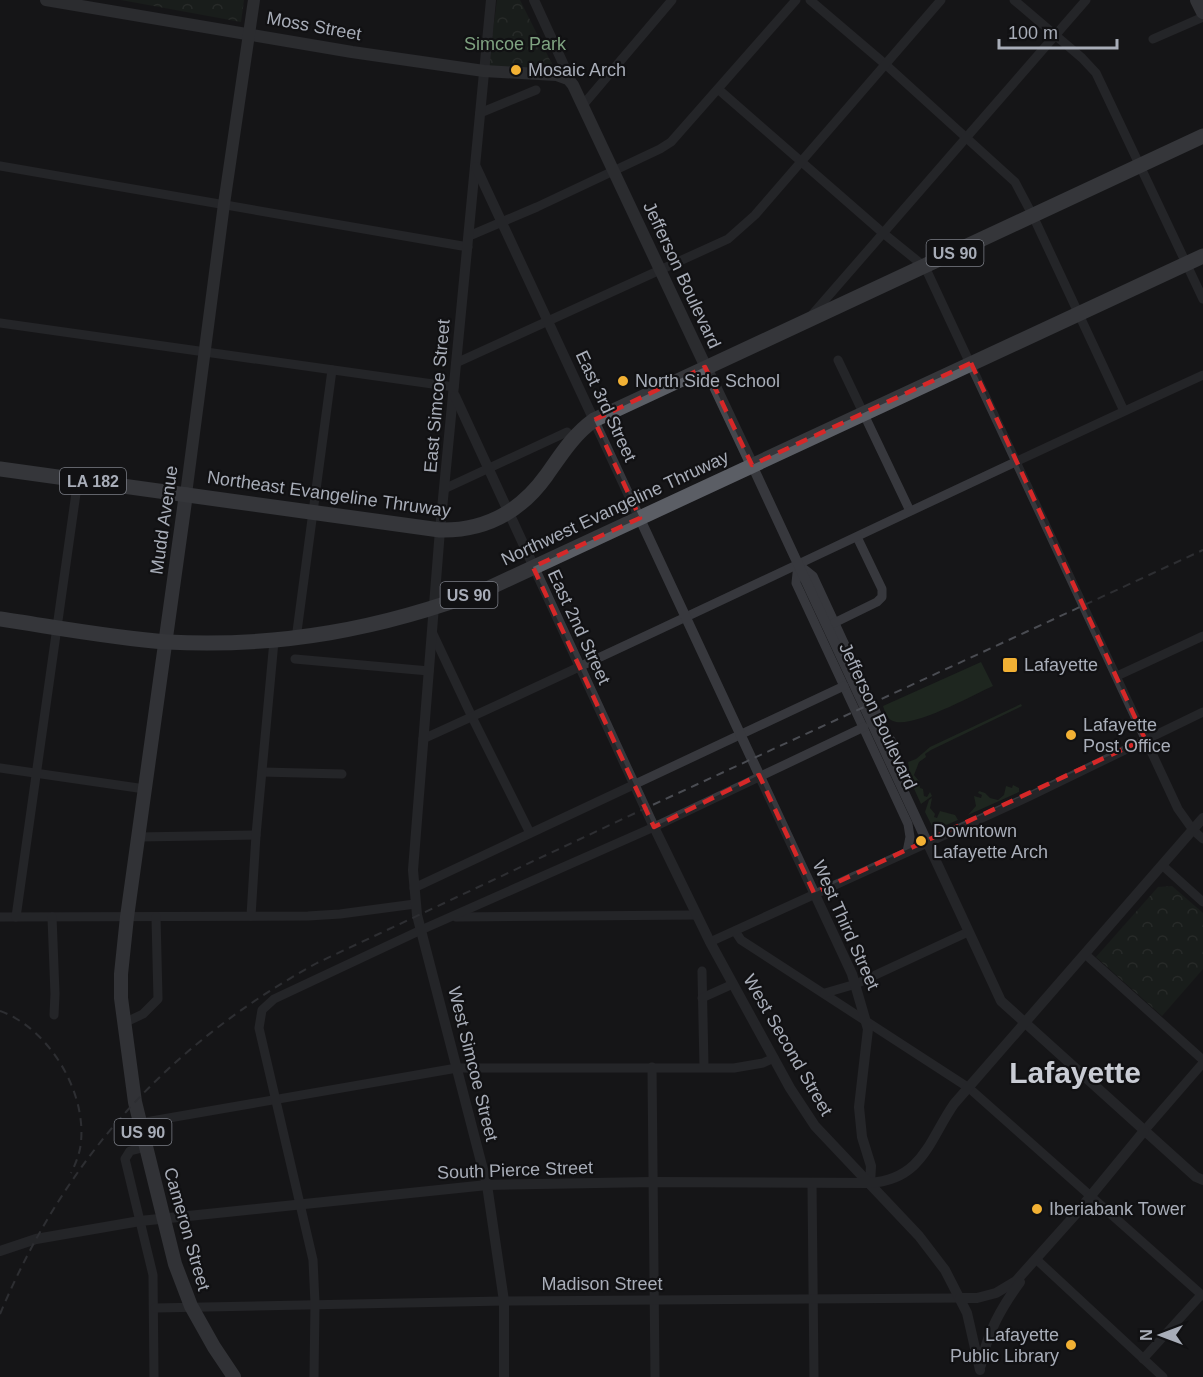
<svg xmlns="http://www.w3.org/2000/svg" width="1203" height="1377" font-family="Arial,sans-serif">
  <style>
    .grass { fill: #1e261f }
    .forest { fill: url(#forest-crowns) }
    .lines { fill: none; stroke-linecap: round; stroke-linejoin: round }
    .minor { stroke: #37383d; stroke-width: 9 }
    .tertiary { stroke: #37383d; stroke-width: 10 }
    .secondary { stroke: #45474d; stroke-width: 12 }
    .primary { stroke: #53555c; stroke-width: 14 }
    .trunk { stroke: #5b5e65; stroke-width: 15 }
    .rail { stroke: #4a4c52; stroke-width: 2; stroke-dasharray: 8 6; stroke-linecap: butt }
    .marked { fill: none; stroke: #d62828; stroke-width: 4.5; stroke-dasharray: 12 8; stroke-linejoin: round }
    .poi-dot { fill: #f2b134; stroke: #111113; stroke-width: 2 }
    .labels { text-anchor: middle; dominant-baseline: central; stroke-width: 4.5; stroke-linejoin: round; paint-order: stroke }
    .shield { fill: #111113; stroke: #7b7e86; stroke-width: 1.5 }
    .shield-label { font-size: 16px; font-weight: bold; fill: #a8adb8 }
    .street-label { font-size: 18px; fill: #a8adb8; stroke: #111113 }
    .park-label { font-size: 18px; fill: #7fa381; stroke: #111113 }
    .poi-label { font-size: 18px; fill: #a8adb8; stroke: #111113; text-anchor: start }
    .town-label { font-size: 30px; font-weight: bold; fill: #c9ccd4; stroke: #111113 }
  </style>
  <defs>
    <pattern id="forest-crowns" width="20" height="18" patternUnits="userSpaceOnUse" patternTransform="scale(1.5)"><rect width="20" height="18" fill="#1e261f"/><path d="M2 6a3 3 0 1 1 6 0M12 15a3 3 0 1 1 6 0" fill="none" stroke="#3c433d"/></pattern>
  </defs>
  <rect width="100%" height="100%" fill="#161618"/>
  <g class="grass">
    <path d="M981,662L993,686C973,695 912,729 893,721C887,719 885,712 883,706Z"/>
    <polygon points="1021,704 1022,706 931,750 925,754 926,757 919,762 914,775 919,781 920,788 923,789 924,796 927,797 930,792 932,796 921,804 911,782 908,762 916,759 930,747"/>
    <polygon points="1013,785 1019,788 1019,792 968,815 976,806 974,796 981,798 982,795 978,793 979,791 985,793 990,798 998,800 1004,795 1006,786 1012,788"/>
    <polygon points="932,798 930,808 935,814 934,817 937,818 940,811 955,815 958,820 934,830 925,812 929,800"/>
  </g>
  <g class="forest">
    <polygon points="121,0 244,0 241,22"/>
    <polygon points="497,0 520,0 554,68 488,68"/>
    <polygon points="1172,886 1203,913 1203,969 1162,1016 1096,957 1158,887"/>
  </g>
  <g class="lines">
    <g class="minor">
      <polyline points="810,0 885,64 1015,182 1033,216 1124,411"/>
      <polyline points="1014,0 1082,58 1096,73 1203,299"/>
      <polyline points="1153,39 1203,17"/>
      <polyline points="718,89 883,233 925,267 1178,809 1193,830 1203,839"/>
      <polyline points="583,105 672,0"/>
      <polyline points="480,113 536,90"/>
      <polyline points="0,166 468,247"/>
      <polyline points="469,236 537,207 660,149 671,142 796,0"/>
      <polyline points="811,316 1086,0"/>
      <polyline points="0,323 454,387"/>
      <polyline points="838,360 910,511"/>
      <polyline points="456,363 728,239 755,215 941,0"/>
      <polyline points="444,489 567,432"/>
      <polyline points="798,564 796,583 908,824 910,837 907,852"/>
      <polyline points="798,564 813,576 888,738 891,740"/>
      <polyline points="834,623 877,602 882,597 882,589 857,537"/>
      <polyline points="432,632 472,717 530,833"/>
      <polyline points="296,639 332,370"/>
      <polyline points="295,659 429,671"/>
      <polyline points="1117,676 1203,636"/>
      <path d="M423,739C685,620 942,494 1203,375"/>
      <polyline points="0,768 145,789"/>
      <polyline points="262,772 342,774"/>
      <polyline points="138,837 256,835"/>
      <polyline points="1162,865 1203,902"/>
      <polyline points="414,888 844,686"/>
      <polyline points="251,916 256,835 274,641"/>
      <polyline points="0,917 308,916 340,914 415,904"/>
      <polyline points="16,917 78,479"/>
      <polyline points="52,917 55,994 54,1015"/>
      <polyline points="456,917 695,915"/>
      <polyline points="735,931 741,940 969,1088 1203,1296"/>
      <polyline points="710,942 1028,797 1203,712"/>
      <polyline points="1085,954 1203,1060"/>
      <polyline points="702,971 704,1067"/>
      <polyline points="825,993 856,984 968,932"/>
      <polyline points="702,998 733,984"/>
      <polyline points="124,1023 143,1014 158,999 156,917"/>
      <polyline points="652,1067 655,1377"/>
      <polyline points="140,1123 457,1068 734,1068 763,1063 774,1058"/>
      <polyline points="1144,1131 1203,1063"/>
      <polyline points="146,1147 130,1151 125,1159 153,1275 154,1377"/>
      <polyline points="812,1183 814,1377"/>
      <polyline points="1037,1260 1163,1377"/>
      <polyline points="155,1308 504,1301 960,1298"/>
      <polyline points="1143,1359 1201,1295"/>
      <polyline points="314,1377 315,1303 313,1260 259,1028 262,1010 274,999 421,930 654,827 864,727"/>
    </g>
    <g class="tertiary">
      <polyline points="491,0 440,530 413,870 417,915 487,1185 504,1301 504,1377"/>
      <polyline points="534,0 573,85"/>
      <polyline points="476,167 852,974 868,1029 859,1107 862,1137 871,1166 870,1183"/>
      <polyline points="455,396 654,827 710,942 790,1088 815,1126 919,1236 945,1270 967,1313 980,1370"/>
      <polyline points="752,465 1001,1001 1196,1177 1203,1180"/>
      <path d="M0,1251L36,1239L140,1221L487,1185L653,1182L870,1183C923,1179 929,1140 954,1104L1203,818"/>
      <polyline points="960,1298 977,1298 996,1293 1016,1281 1075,1215 1144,1131"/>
      <path d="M981,1365C987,1333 1001,1308 1020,1282"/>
    </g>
    <g class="secondary">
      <polyline points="46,0 352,52 484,71 557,75 568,79 573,85 752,465"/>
      <polyline points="186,494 224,204 254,0"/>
    </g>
    <g class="primary">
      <polyline points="1197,0 1203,12"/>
      <polyline points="186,494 127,917 121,974 121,998 135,1102 175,1264 191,1306 214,1347 234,1377"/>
    </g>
    <g class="trunk">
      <path d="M0,469L440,530C485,531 520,512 546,476C561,455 573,435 594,420L1203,136"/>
      <path d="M0,619C54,627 113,638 167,642C279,648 382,629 487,589L1203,256"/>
    </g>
    <g class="rail">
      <path d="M0,1011C48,1028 86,1090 81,1142C80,1153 76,1163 71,1173"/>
      <path d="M0,1314C66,1157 168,1045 317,963L646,808L1203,550"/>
    </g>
  </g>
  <path d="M0 0H1203V1377H0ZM971,363L1145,739L814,893L759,775L654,827L533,567L640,518L594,420L705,367L752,465Z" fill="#161618" fill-opacity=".55" fill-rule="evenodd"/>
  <path class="marked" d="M971,363L1145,739L814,893L759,775L654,827L533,567L640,518L594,420L705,367L752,465Z"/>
  <g class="poi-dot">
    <circle cx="516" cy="70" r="6"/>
    <circle cx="623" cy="381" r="6"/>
    <rect x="1002" y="657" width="16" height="16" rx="3"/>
    <circle cx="1071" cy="735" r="6"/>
    <circle cx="921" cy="841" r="6"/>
    <circle cx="1037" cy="1209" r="6"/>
    <circle cx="1071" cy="1345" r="6"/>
  </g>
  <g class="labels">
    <g class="shield">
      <rect x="926.5" y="240" width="57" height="26" rx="4.5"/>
      <rect x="60" y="468" width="66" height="26" rx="4.5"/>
      <rect x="440.5" y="582" width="57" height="26" rx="4.5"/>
      <rect x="114.5" y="1119" width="57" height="26" rx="4.5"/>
    </g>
    <g class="shield-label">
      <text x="955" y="253">US 90</text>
      <text x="93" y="481">LA 182</text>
      <text x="469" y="595">US 90</text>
      <text x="143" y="1132">US 90</text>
    </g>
    <g class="street-label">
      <text transform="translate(314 26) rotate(10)">Moss Street</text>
      <text transform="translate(682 275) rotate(65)">Jefferson Boulevard</text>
      <text transform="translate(437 396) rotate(-85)">East Simcoe Street</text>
      <text transform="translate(606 406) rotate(65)">East 3rd Street</text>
      <text transform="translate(329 494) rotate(8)">Northeast Evangeline Thruway</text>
      <text transform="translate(615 508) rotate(-25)">Northwest Evangeline Thruway</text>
      <text transform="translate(164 520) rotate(-82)">Mudd Avenue</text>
      <text transform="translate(579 627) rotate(65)">East 2nd Street</text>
      <text transform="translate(878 716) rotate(65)">Jefferson Boulevard</text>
      <text transform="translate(846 925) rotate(66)">West Third Street</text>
      <text transform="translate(788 1045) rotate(60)">West Second Street</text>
      <text transform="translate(473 1064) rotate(76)">West Simcoe Street</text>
      <text transform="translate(515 1170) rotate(-2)">South Pierce Street</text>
      <text transform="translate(187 1229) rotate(74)">Cameron Street</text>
      <text x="602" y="1284">Madison Street</text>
    </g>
    <g class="park-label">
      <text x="515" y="44">Simcoe Park</text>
    </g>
    <g class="poi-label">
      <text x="528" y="70">Mosaic Arch</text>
      <text x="635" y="381">North Side School</text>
      <text x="1024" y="665">Lafayette</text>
      <text x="1083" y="725">Lafayette<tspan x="1083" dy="21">Post Office</tspan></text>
      <text x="933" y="831">Downtown<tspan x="933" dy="21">Lafayette Arch</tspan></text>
      <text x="1049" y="1209">Iberiabank Tower</text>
      <text x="1059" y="1335" text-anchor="end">Lafayette<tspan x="1059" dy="21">Public Library</tspan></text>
    </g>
    <g class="town-label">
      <text x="1075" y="1072">Lafayette</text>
    </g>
  </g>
  <g transform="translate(1161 1335) rotate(270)" stroke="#111113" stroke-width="4.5" paint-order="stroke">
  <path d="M0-4.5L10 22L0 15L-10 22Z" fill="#a8adb8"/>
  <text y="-9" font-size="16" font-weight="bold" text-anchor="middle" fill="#a8adb8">N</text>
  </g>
  <path d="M999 39v9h118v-9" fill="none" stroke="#a8adb8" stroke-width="3"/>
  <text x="1008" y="39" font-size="18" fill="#a8adb8" stroke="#111113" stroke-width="4.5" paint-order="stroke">100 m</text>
</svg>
